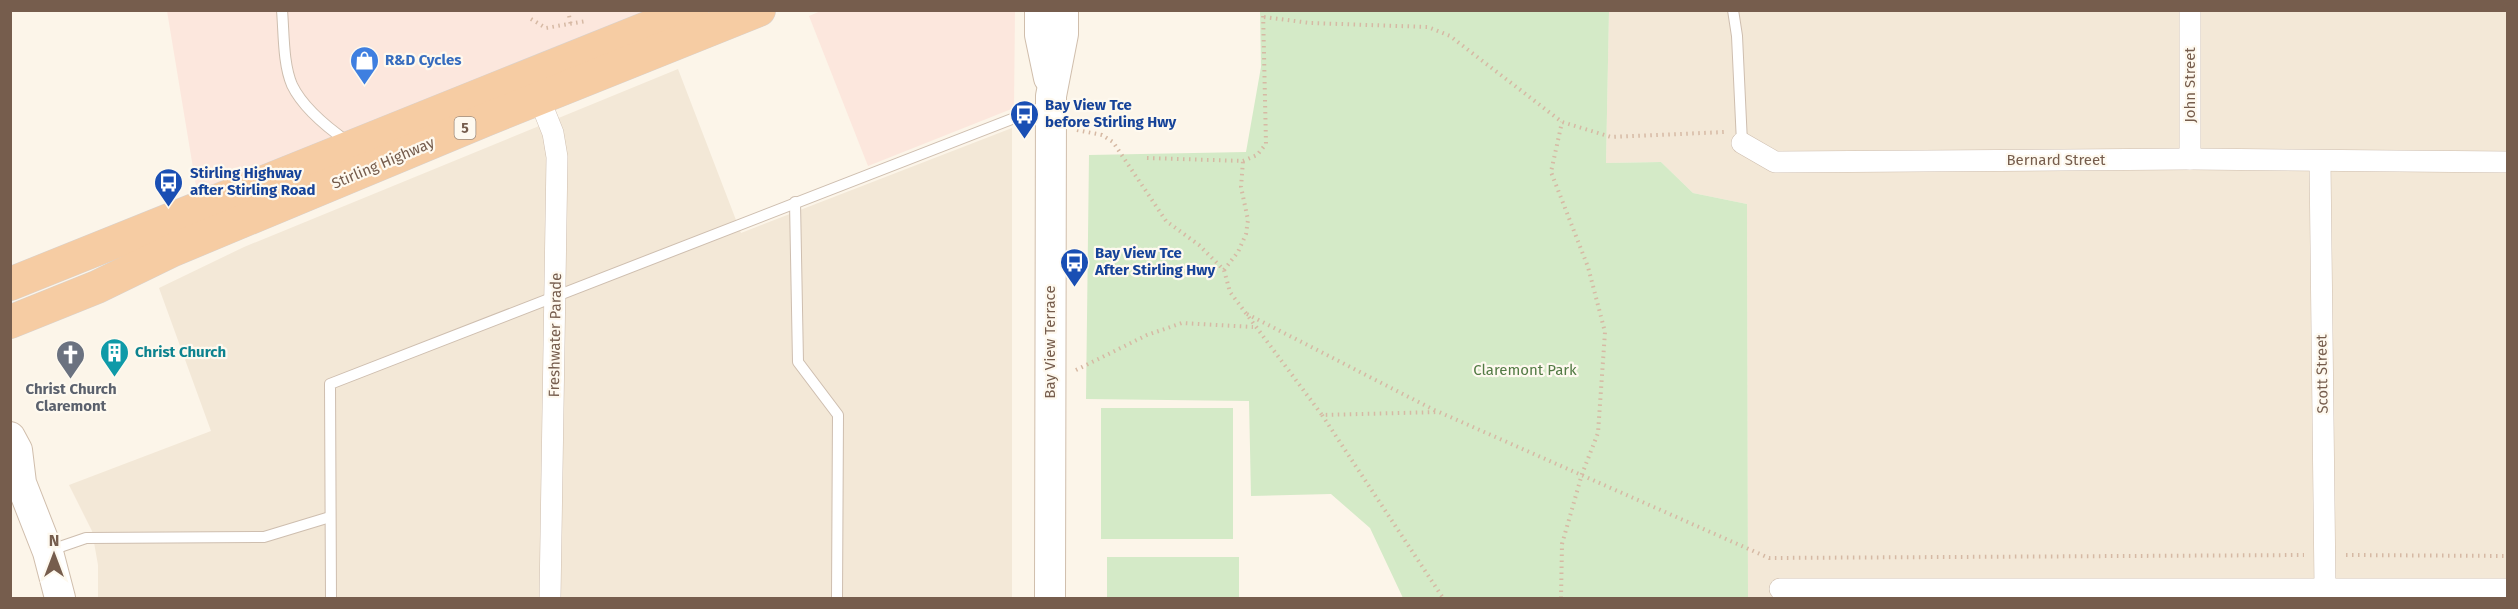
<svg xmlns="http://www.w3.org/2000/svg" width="2518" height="609" font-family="'Fira Sans',sans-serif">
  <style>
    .residential { fill: #f3e8d7 }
    .commercial { fill: #fce7dd }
    .green { fill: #d4eac7 }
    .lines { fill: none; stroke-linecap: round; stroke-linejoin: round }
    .service-casing { stroke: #cebeaf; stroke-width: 12 }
    .minor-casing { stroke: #cebeaf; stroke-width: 22 }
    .secondary-casing { stroke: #d0beac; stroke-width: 32 }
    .trunk-casing { stroke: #d9d2cd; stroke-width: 34 }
    .path { stroke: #d6b9a4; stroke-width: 4; stroke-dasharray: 1.5 4.5; stroke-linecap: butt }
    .service { stroke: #fff; stroke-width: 10 }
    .minor { stroke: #fff; stroke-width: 21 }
    .secondary { stroke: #fff; stroke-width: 30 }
    .trunk { stroke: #f6cca3; stroke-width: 33 }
    .labels { text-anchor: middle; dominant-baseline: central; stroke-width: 4.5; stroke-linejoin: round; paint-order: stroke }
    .shield { fill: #fef9ef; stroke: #9f8c7e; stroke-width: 1.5 }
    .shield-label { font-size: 14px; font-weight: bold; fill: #765d4d }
    .shop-label { font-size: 15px; font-weight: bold; fill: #366cbe; stroke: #fef9ef; text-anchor: start }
    .street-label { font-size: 15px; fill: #765d4d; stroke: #fef9ef }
    .transit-label { font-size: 15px; font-weight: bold; fill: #164399; stroke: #fef9ef; text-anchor: start }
    .culture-label { font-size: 15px; font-weight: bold; fill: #0d838f; stroke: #fef9ef; text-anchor: start }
    .park-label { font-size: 15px; fill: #537b45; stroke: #fef9ef }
    .worship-label { font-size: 15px; font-weight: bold; fill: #5b616d; stroke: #fef9ef }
  </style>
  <rect width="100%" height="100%" fill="#fcf5e9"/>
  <g class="residential">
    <polygon points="1609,11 2507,11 2507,598 1748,598 1747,204 1693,193 1661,162 1606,163"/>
    <polygon points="678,69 741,233 1012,128 1012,598 98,598 98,565 92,531 69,485 211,431 159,288 244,247"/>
  </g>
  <g class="commercial">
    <polygon points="823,10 1015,11 1014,108 868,166 809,16"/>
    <polygon points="167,11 663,11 198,198"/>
  </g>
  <g class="green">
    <polygon points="1260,11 1609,11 1606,163 1661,162 1693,193 1747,204 1748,598 1403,598 1370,528 1331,494 1251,496 1249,401 1086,399 1089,155 1246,152 1261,67"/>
    <rect x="1101" y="408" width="132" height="131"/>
    <rect x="1107" y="557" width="132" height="41"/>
  </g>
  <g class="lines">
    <defs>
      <g id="service">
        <path d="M282,10C284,34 283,64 292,85C303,108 328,128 348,142"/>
        <polyline points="1733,10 1737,36 1742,143"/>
        <polyline points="795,202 798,362 838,415 837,598"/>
        <polyline points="51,550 86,538 264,537 330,517"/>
        <polyline points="331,598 330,384 1048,105"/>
      </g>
      <g id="minor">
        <polyline points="535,88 553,133 557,157 550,598"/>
        <polyline points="1742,143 1775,162 2190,159 2508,162"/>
        <polyline points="2190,159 2190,10"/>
        <polyline points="2320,161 2325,587"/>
        <polyline points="1780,589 2508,589"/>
      </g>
      <g id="secondary">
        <polyline points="1040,10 1040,35 1049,78"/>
        <polyline points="10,437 17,450 21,483 48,552 60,598"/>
        <polyline points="1050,598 1051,96 1063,34 1063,10"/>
      </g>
      <g id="trunk">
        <polyline points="10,284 692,10"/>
        <polyline points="10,322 97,287 173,250 485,120 759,10"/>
      </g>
    </defs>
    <use href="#service" class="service-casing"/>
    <use href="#minor" class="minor-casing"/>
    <use href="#secondary" class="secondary-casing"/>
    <use href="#trunk" class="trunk-casing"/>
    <g class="path">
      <polyline points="568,10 571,26"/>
      <polyline points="1264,17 1310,23 1428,27 1450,36 1562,122 1611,137 1725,132"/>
      <polyline points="531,19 546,28 586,21"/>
      <polyline points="1077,130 1102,135 1113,142 1166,221 1199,245 1224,270 1230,292 1322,415 1439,412 1769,558 2304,555"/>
      <polyline points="1147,158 1243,161 1257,155 1266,144 1263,10"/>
      <polyline points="1224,270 1238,252 1246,234 1248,220 1241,187 1243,161"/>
      <polyline points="1247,314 1438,412"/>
      <polyline points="1076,370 1147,335 1182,323 1253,327"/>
      <polyline points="1322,415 1443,598"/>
      <polyline points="2346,555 2508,556"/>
      <polyline points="1561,598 1562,544 1582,474 1598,433 1605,332 1588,267 1551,172 1562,122"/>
    </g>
    <use href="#service" class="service"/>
    <use href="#minor" class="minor"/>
    <use href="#secondary" class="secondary"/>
    <use href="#trunk" class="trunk"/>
  </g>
  <defs>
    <symbol id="shop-pin" viewBox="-11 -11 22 30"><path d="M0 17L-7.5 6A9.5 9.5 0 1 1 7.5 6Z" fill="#3f7fe0" stroke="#fef9ef"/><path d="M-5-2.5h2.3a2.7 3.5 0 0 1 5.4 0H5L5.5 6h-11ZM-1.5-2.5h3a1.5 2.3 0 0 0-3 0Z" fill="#fff"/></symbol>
    <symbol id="bus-pin" viewBox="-11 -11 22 30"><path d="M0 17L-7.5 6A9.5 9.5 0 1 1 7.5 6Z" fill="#1a4fb4" stroke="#fef9ef"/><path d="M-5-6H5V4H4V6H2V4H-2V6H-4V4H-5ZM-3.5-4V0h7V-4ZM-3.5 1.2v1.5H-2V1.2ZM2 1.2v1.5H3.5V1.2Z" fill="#fff"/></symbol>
    <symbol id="building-pin" viewBox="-11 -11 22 30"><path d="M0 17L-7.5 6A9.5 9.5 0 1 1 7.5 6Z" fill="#0f9aa8" stroke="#fef9ef"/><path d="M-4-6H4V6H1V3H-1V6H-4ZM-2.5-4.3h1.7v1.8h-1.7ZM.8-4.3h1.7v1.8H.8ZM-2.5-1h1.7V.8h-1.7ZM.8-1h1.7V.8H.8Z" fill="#fff"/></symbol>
    <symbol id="church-pin" viewBox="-11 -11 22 30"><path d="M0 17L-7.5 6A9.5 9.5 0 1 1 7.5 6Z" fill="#6b7280" stroke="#fef9ef"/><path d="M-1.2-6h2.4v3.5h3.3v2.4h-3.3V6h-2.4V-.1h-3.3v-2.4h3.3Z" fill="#fff"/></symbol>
  </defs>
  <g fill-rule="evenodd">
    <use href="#shop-pin" x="348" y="44" width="33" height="45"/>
    <use href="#bus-pin" x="1008" y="98" width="33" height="45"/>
    <use href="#bus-pin" x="152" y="166" width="33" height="45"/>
    <use href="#bus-pin" x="1058" y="246" width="33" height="45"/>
    <use href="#building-pin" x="98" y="336" width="33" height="45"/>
    <use href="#church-pin" x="54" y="338" width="33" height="45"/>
  </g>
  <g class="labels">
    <rect class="shield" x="454.5" y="117" width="21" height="22" rx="4.5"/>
    <g class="shield-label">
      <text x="465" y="128">5</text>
    </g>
    <g class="shop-label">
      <text x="385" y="60">R&amp;D Cycles</text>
    </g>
    <g class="street-label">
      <text transform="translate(2190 85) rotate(-90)">John Street</text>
      <text x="2056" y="160">Bernard Street</text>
      <text transform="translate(383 163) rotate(-23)">Stirling Highway</text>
      <text transform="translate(555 335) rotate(-89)">Freshwater Parade</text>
      <text transform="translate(1050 342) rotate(-90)">Bay View Terrace</text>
      <text transform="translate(2322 374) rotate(-91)">Scott Street</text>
    </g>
    <g class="transit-label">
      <text x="1045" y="105">Bay View Tce<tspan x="1045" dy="17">before Stirling Hwy</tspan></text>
      <text x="190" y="173">Stirling Highway<tspan x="190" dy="17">after Stirling Road</tspan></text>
      <text x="1095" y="253">Bay View Tce<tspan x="1095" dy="17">After Stirling Hwy</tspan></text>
    </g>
    <g class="culture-label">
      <text x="135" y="352">Christ Church</text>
    </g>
    <g class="park-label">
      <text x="1525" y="370">Claremont Park</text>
    </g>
    <g class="worship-label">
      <text x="71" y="389">Christ Church<tspan x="71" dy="17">Claremont</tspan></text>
    </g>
  </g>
  <rect width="2518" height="609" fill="none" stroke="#765d4d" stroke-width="24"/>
  <g transform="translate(54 555)" stroke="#fef9ef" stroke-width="4.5" paint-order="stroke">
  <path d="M0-4.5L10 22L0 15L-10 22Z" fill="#765d4d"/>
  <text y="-9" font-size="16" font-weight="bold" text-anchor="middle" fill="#765d4d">N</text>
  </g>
</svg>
